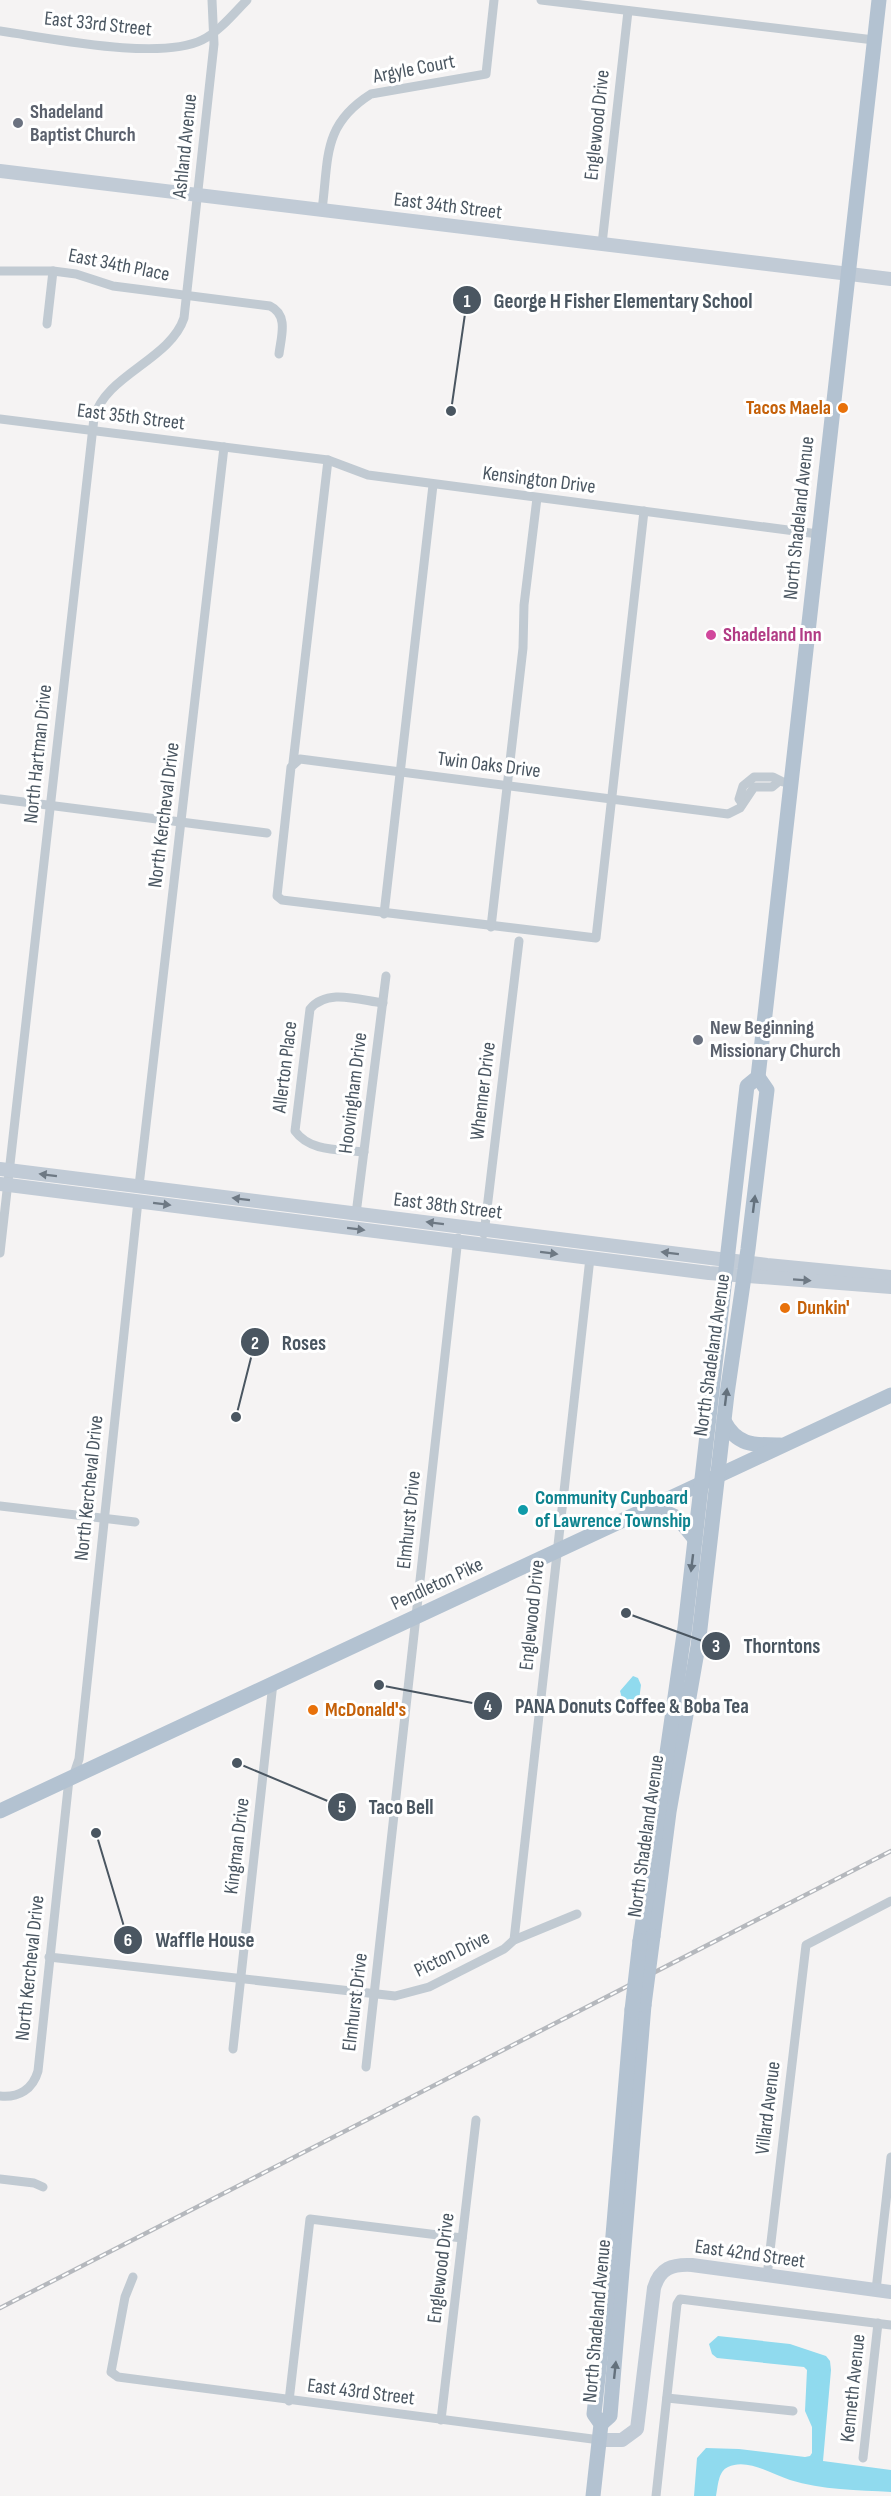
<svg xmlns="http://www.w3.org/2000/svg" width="891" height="2496" font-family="'Sofia Sans Condensed',sans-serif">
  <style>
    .water { fill: #90daee }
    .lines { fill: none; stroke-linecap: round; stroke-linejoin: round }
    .street { stroke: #c1cad2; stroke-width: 9 }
    .secondary { stroke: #c1cbd6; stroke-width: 14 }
    .primary { stroke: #b3c2d1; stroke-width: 15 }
    .rail-casing { stroke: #b5b8bd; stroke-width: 4.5 }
    .rail { stroke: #fff; stroke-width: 2; stroke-dasharray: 7; stroke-linecap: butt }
    .primary-bridge { stroke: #b3c2d1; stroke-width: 15 }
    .oneway { fill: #6e7984 }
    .oneway2 { fill: #64717d }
    .worship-dot { fill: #6b7280; stroke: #fff; stroke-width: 2 }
    .food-dot { fill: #e8710a; stroke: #fff; stroke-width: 2 }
    .hotel-dot { fill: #d1479c; stroke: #fff; stroke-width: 2 }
    .culture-dot { fill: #0f9aa8; stroke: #fff; stroke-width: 2 }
    .labels { text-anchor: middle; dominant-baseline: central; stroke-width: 6; stroke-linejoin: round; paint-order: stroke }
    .street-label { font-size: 20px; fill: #4a5661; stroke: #fff }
    .worship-label { font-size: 20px; font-weight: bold; fill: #5b616d; stroke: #fff; text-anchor: start }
    .food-label { font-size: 20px; font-weight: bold; fill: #c56008; stroke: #fff; text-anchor: start }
    .hotel-label { font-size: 20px; font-weight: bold; fill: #b23c85; stroke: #fff; text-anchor: start }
    .culture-label { font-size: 20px; font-weight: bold; fill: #0d838f; stroke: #fff; text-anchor: start }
    .leader { fill: none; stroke: #4a5661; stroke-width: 2 }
    .callout-dot { fill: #4a5661; stroke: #fff; stroke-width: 2 }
    .mark-label { font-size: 18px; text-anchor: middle; font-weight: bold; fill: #fff }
    .callout-label { font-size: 21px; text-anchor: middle; font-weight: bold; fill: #4a5661; stroke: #fff; stroke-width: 6; stroke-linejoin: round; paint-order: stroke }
  </style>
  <rect width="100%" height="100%" fill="#f5f3f3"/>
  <g class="water">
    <path d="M633,1676L638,1678L641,1685L638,1708C632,1713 622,1711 616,1707L622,1698L620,1691Z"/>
    <path d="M718,2336L790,2344L826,2356L830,2361L831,2370L823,2461L891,2470V2492C859,2490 821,2490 790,2480C772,2474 747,2458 728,2467C718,2471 718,2487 716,2496H694L697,2458L706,2448L739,2449L805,2457L810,2456L812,2453V2427L805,2411L807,2370L804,2367L717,2358L712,2354L709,2344Z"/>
  </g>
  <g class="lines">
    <g class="street">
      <polyline points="541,0 874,40"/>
      <path d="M0,31C50,38 159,61 202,40C219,32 234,13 247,0"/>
      <path d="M322,210C329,157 322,125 371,94L486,74L494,0"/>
      <polyline points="602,244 628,11"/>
      <path d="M0,271H53L76,274L113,286L270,306C289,315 281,337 279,354"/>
      <polyline points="47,324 53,271"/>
      <polyline points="0,419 328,460 368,475 818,534"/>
      <path d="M644,511C628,654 611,796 596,938L282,900L277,896L291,767L300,759L728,814L740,808L754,787H772L778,782"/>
      <polyline points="293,763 328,460"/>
      <polyline points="0,799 267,833"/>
      <polyline points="742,803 739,799 743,786 754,777 773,777 783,782"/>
      <polyline points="384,914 433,485"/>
      <polyline points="491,927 523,648 524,605 537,498"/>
      <path d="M364,1152C339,1149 310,1152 295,1131L310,1009C327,988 359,1000 383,1003"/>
      <polyline points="139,1186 224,447"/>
      <polyline points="356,1214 386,976"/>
      <polyline points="484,1234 519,941"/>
      <path d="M0,1253L94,418C105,375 170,360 184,318L214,44L212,0"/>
      <polyline points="0,1506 135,1522"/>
      <polyline points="73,1777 79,1759 138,1201"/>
      <polyline points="514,1940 590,1258"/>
      <polyline points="49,1957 395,1996 429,1987 504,1949 514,1940 577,1914"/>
      <polyline points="233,2049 273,1683"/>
      <polyline points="366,2067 458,1238"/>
      <path d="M0,2096C19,2098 33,2089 38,2071L69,1779"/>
      <polyline points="0,2179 34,2183 43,2187"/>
      <polyline points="767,2276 806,1945 891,1901"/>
      <polyline points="133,2277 125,2297 111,2372 118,2377 600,2440"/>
      <polyline points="876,2290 891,2157"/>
      <polyline points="667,2398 793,2411"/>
      <polyline points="289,2401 310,2219 462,2238"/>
      <polyline points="441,2420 476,2120"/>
      <polyline points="863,2458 878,2323"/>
      <polyline points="656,2496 677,2304 680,2299 891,2325"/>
    </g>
    <g class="secondary">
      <polyline points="0,171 891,279"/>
      <polyline points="0,1169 767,1265 891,1277"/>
      <polyline points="0,1184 709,1273 891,1287"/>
      <path d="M600,2440H622L637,2429L654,2288C660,2268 672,2264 692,2265L891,2292"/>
    </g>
    <g class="primary">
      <path d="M724,1421C737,1446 754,1445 780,1445"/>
      <polyline points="652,1506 678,1518 695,1539"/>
      <polyline points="0,1811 891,1395"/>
      <polyline points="653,1936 669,1812 698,1646 727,1394 748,1249 767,1090 758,1077"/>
      <polyline points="640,1941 685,1627 747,1086 758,1077 879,0"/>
      <polyline points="601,2424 610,2416 644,2005"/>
      <polyline points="593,2496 601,2424 594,2414 611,2259 632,2010"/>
    </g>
    <defs>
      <polyline id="rail" points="0,2308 891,1851"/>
    </defs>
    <use href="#rail" class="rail-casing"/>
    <use href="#rail" class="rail"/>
    <g class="primary-bridge">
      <polyline points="644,2005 653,1936"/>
      <polyline points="632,2010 640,1941"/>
    </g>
  </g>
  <defs><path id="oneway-solid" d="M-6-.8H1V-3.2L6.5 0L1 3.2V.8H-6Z" transform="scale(1.5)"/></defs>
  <g class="oneway">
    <use href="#oneway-solid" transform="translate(48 1175) rotate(-173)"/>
    <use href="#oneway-solid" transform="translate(241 1199) rotate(-173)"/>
    <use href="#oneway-solid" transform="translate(162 1204) rotate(7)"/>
    <use href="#oneway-solid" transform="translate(435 1223) rotate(-173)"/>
    <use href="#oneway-solid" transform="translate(356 1229) rotate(7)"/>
    <use href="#oneway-solid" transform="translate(549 1253) rotate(7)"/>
    <use href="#oneway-solid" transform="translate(670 1253) rotate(-173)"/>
    <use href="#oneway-solid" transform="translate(802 1280) rotate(4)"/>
  </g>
  <g class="oneway2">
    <use href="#oneway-solid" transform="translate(754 1204) rotate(-83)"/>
    <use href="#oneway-solid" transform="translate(726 1397) rotate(-83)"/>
    <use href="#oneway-solid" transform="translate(692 1563) rotate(97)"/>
    <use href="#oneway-solid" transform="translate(615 2370) rotate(-84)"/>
  </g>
  <g class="worship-dot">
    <circle cx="18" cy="123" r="6"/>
    <circle cx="698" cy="1040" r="6"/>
  </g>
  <g class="food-dot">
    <circle cx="843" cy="408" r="6"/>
    <circle cx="785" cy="1308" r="6"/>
    <circle cx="313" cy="1710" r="6"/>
  </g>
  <circle class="hotel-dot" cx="711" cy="635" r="6"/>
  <circle class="culture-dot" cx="523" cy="1510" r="6"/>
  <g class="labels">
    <g class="street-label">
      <text transform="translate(98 24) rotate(6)">East 33rd Street</text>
      <text transform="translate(414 69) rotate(-11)">Argyle Court</text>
      <text transform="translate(597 125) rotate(-84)">Englewood Drive</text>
      <text transform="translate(185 146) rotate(-84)">Ashland Avenue</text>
      <text transform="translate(448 206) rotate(7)">East 34th Street</text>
      <text transform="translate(119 265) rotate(11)">East 34th Place</text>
      <text transform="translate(131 417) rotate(7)">East 35th Street</text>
      <text transform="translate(539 480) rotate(7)">Kensington Drive</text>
      <text transform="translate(799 518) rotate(-84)">North Shadeland Avenue</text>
      <text transform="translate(38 754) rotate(-84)">North Hartman Drive</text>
      <text transform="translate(489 765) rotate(7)">Twin Oaks Drive</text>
      <text transform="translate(164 815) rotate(-83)">North Kercheval Drive</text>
      <text transform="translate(285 1067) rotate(-83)">Allerton Place</text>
      <text transform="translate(483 1091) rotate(-83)">Whenner Drive</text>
      <text transform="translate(353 1093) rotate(-83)">Hoovingham Drive</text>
      <text transform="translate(448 1206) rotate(7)">East 38th Street</text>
      <text transform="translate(712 1355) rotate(-82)">North Shadeland Avenue</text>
      <text transform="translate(89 1488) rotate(-84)">North Kercheval Drive</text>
      <text transform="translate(409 1520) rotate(-84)">Elmhurst Drive</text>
      <text transform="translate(437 1584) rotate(-25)">Pendleton Pike</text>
      <text transform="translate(532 1615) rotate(-84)">Englewood Drive</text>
      <text transform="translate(646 1836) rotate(-82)">North Shadeland Avenue</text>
      <text transform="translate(237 1846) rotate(-83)">Kingman Drive</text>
      <text transform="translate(452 1954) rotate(-26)">Picton Drive</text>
      <text transform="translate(30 1968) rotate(-84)">North Kercheval Drive</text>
      <text transform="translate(355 2002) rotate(-83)">Elmhurst Drive</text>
      <text transform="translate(768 2108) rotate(-83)">Villard Avenue</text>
      <text transform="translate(750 2254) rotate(8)">East 42nd Street</text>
      <text transform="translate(441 2268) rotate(-83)">Englewood Drive</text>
      <text transform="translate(597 2321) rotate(-85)">North Shadeland Avenue</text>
      <text transform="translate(853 2388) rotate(-84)">Kenneth Avenue</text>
      <text transform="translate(361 2392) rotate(7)">East 43rd Street</text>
    </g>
    <g class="worship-label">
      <text x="30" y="112">Shadeland<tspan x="30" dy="23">Baptist Church</tspan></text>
      <text x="710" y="1028">New Beginning<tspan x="710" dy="23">Missionary Church</tspan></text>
    </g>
    <g class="food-label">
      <text x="831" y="408" text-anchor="end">Tacos Maela</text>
      <text x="797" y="1308">Dunkin'</text>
      <text x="325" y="1710">McDonald's</text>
    </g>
    <g class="hotel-label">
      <text x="723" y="635">Shadeland Inn</text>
    </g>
    <g class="culture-label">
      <text x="535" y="1498">Community Cupboard<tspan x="535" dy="23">of Lawrence Township</tspan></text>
    </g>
  </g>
  <path class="leader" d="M451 411L467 300M236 1417L255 1342M626 1613L716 1646M379 1685L488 1706M237 1763L342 1807M96 1833L128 1940"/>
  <g class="callout-dot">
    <circle cx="451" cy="411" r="6"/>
    <circle cx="236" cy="1417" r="6"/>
    <circle cx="626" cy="1613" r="6"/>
    <circle cx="379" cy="1685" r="6"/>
    <circle cx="237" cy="1763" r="6"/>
    <circle cx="96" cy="1833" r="6"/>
    <circle cx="467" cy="300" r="15"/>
    <circle cx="255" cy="1342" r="15"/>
    <circle cx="716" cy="1646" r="15"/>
    <circle cx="488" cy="1706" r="15"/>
    <circle cx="342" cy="1807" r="15"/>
    <circle cx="128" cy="1940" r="15"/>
  </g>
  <g class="mark-label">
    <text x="467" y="307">1</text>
    <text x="255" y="1349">2</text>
    <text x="716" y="1652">3</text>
    <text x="488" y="1712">4</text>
    <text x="342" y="1813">5</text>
    <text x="128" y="1946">6</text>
  </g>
  <g class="callout-label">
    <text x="623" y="308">George H Fisher Elementary School</text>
    <text x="304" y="1350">Roses</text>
    <text x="782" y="1653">Thorntons</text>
    <text x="632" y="1713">PANA Donuts Coffee &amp; Boba Tea</text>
    <text x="401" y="1814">Taco Bell</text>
    <text x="205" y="1947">Waffle House</text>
  </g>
</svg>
